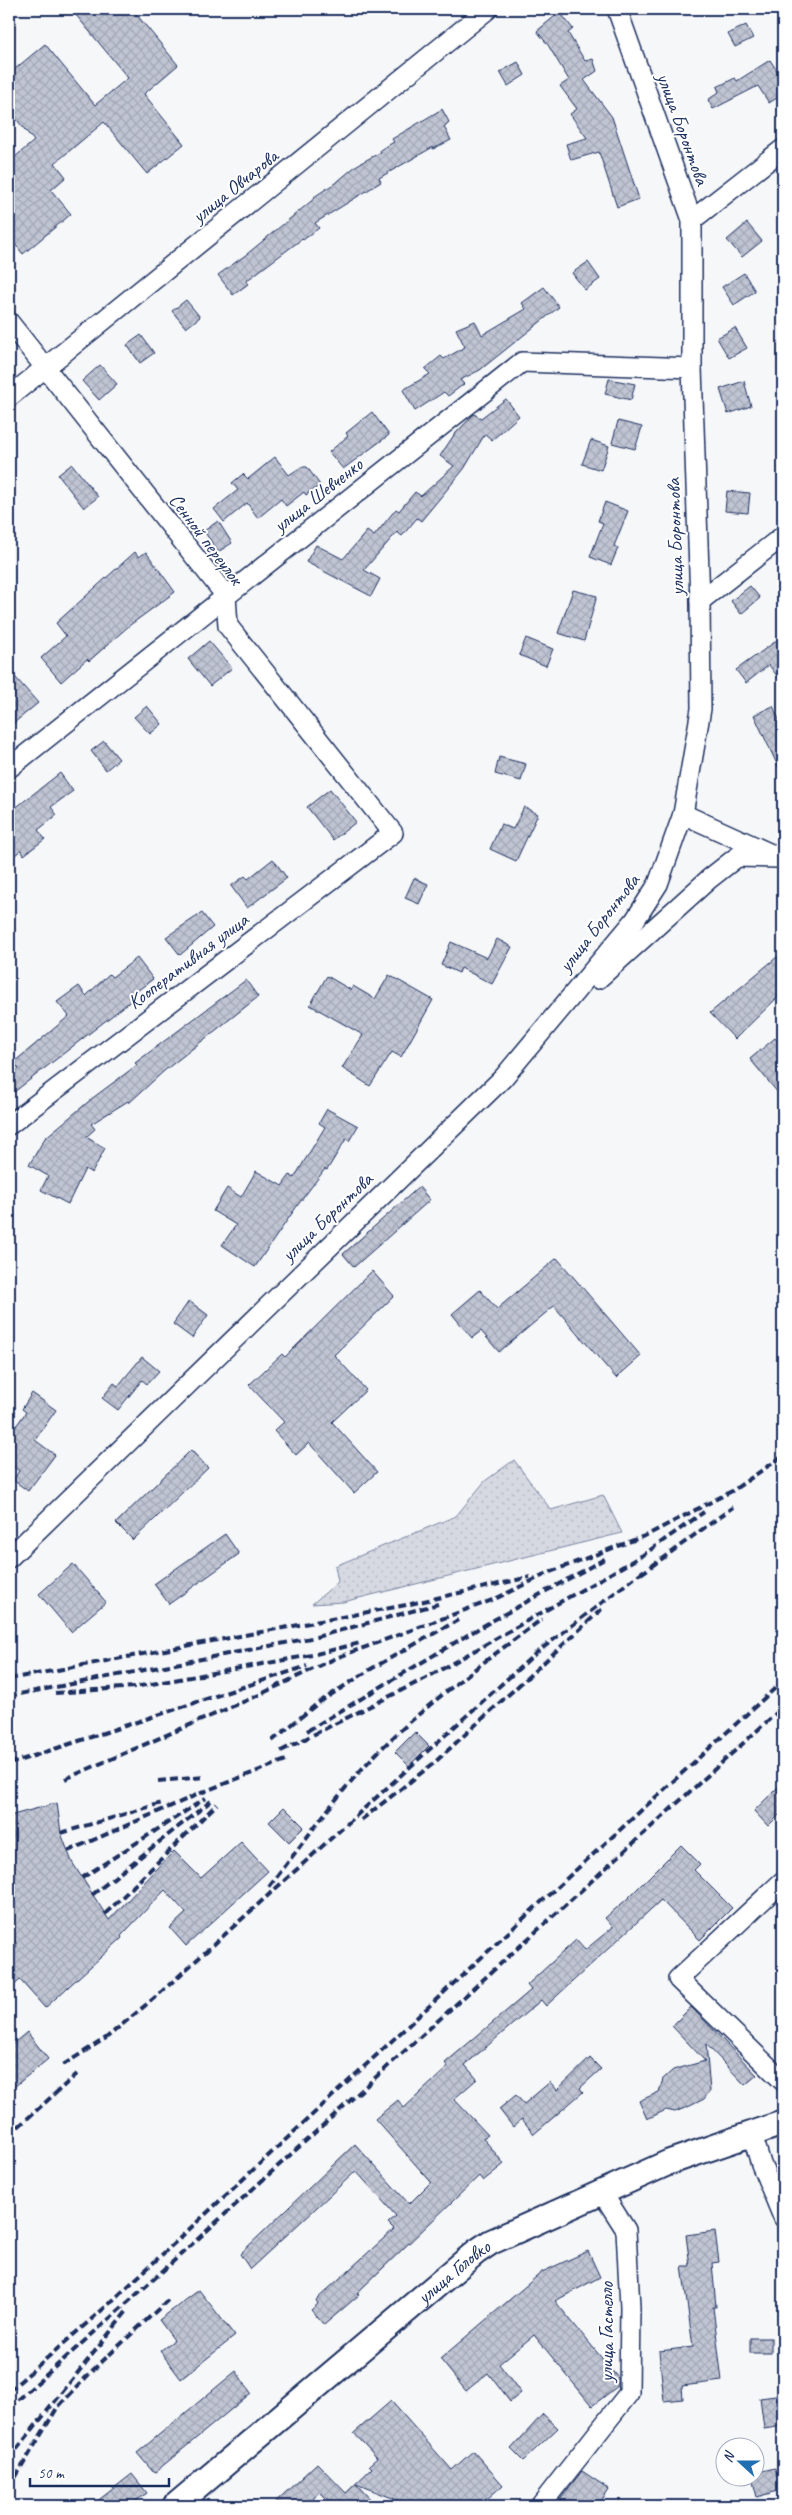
<svg xmlns="http://www.w3.org/2000/svg" width="792" height="2515" font-family="Caveat,sans-serif">
  <style>
    .green { fill: url(#green-dots); stroke: #7884a0 }
    .building { fill: url(#building-cross-hatch); stroke: #1b2f5e }
    .lines { fill: none; stroke-linecap: round; stroke-linejoin: round }
    .minor-casing { stroke: #1b2f5e; stroke-width: 22 }
    .major-casing { stroke: #1b2f5e; stroke-width: 28 }
    .minor { stroke: #fff; stroke-width: 19 }
    .major { stroke: #fff; stroke-width: 24 }
    .rail { stroke: #1b2f5e; stroke-width: 4; stroke-dasharray: 8 4; stroke-linecap: butt }
    .labels { text-anchor: middle; dominant-baseline: central; stroke-width: 4; stroke-linejoin: round; paint-order: stroke }
    .street-label { font-size: 20px; fill: #1b2f5e; stroke: #fff }
  </style>
  <defs>
    <pattern id="green-dots" width="8" height="8" patternUnits="userSpaceOnUse" patternTransform="scale(1.25)"><rect width="8" height="8" fill="#d6d9e2"/><path d="M2 2h.1M6 6h.1" fill="none" stroke="#b7bbc4" stroke-width="1.8" stroke-linecap="round"/></pattern>
    <pattern id="building-cross-hatch" width="8" height="8" patternUnits="userSpaceOnUse" patternTransform="scale(1.25)"><rect width="8" height="8" fill="#c0c4d3"/><path d="M0 0l8 8M0 8l8-8" fill="none" stroke="#a4a9b8"/></pattern>
  </defs>
  <rect width="100%" height="100%" fill="#f6f7f9"/>
  <filter id="ink" filterUnits="userSpaceOnUse"><feTurbulence type="fractalNoise" baseFrequency=".02" numOctaves="2"/><feDisplacementMap in="SourceGraphic" scale="10" xChannelSelector="R" yChannelSelector="G"/><feConvolveMatrix kernelMatrix="1 2 1 2 8 2 1 2 1" color-interpolation-filters="sRGB"/></filter>
  <g filter="url(#ink)">
    <polygon class="green" points="514,1460 551,1510 603,1495 622,1533 343,1602 312,1604 338,1582 335,1566 456,1516 485,1481"/>
    <g class="building">
      <polygon points="71,9 132,9 178,65 144,94 184,144 147,174 104,122 55,163 66,177 51,190 71,214 23,254 9,237 9,162 34,141 9,110 9,74 45,44 95,105 128,78"/>
      <polygon points="560,12 573,29 568,33 585,61 593,59 597,71 584,80 612,117 639,199 617,207 599,152 571,160 566,144 587,138 570,114 577,109 560,86 569,80 548,45 537,31"/>
      <polygon points="746,25 753,38 735,47 728,34"/>
      <polygon points="770,60 783,80 783,94 769,103 758,86 713,109 708,100 719,92 717,87 735,78 737,81"/>
      <polygon points="518,62 525,75 508,86 500,72"/>
      <polygon points="442,109 449,122 444,127 451,140 433,149 433,147 379,178 381,182 315,223 319,228 303,240 302,239 246,281 248,284 233,295 218,275 247,254 315,198 314,197 338,181 357,165 381,152 380,150 394,142 392,139"/>
      <polygon points="747,223 762,241 742,257 727,240"/>
      <polygon points="588,262 600,279 585,290 572,273"/>
      <polygon points="744,273 755,291 734,305 722,287"/>
      <polygon points="544,287 559,307 480,370 460,380 464,384 448,396 444,392 415,411 403,390 430,374 425,369 441,356 444,359 465,347 456,329 475,321 482,335 526,309 522,303"/>
      <polygon points="186,300 200,317 186,328 172,311"/>
      <polygon points="735,328 747,348 729,358 717,338"/>
      <polygon points="141,335 154,353 140,363 127,345"/>
      <polygon points="100,365 117,384 99,400 82,381"/>
      <polygon points="609,379 635,384 631,400 605,394"/>
      <polygon points="744,381 751,406 728,414 720,389"/>
      <polygon points="506,399 519,416 492,440 485,434 464,469 421,521 417,518 402,536 397,532 364,570 380,579 371,596 306,562 316,545 343,559 367,531 374,536 396,509 399,511 415,492 421,496 454,466 440,456 454,435 474,414 481,418"/>
      <polygon points="372,412 389,435 343,469 329,452 348,436 346,433"/>
      <polygon points="618,421 642,427 635,449 612,443"/>
      <polygon points="591,440 609,446 601,470 582,464"/>
      <polygon points="275,457 289,475 301,467 307,467 320,485 306,495 304,492 286,506 281,499 258,518 247,503 224,522 214,509 238,490 232,483 243,474 248,479"/>
      <polygon points="72,464 98,497 84,508 58,475"/>
      <polygon points="727,491 750,493 748,513 725,511"/>
      <polygon points="605,502 628,511 614,546 618,548 611,565 590,557 603,523 598,521"/>
      <polygon points="218,521 232,543 218,552 204,531"/>
      <polygon points="135,552 139,557 146,552 175,592 130,625 89,661 87,659 61,682 41,658 66,636 56,623"/>
      <polygon points="750,586 760,598 741,614 731,601"/>
      <polygon points="573,590 597,596 584,641 558,633"/>
      <polygon points="783,636 783,684 769,665 746,683 736,670"/>
      <polygon points="526,638 553,649 546,666 519,655"/>
      <polygon points="209,641 232,668 210,686 188,659"/>
      <polygon points="9,670 38,703 9,727"/>
      <polygon points="147,706 162,724 150,734 134,717"/>
      <polygon points="773,706 783,729 783,777 754,715"/>
      <polygon points="104,741 119,759 106,770 91,751"/>
      <polygon points="499,757 526,764 521,781 495,774"/>
      <polygon points="60,773 73,791 51,807 57,815 38,830 45,839 24,855 21,850 9,860 9,813"/>
      <polygon points="330,789 356,822 333,840 307,807"/>
      <polygon points="524,807 538,814 516,861 490,849 501,824 513,829"/>
      <polygon points="273,859 287,878 247,908 231,886 245,876 248,879"/>
      <polygon points="414,878 428,884 419,904 405,898"/>
      <polygon points="202,913 213,927 180,955 166,937"/>
      <polygon points="497,939 512,947 492,984 461,968 459,973 441,965 451,942 487,958"/>
      <polygon points="777,957 783,965 783,992 735,1039 710,1013"/>
      <polygon points="137,958 153,979 133,994 136,996 127,1004 9,1096 9,1076 19,1069 14,1062 69,1016 57,1002 79,986 86,996 109,974 112,977"/>
      <polygon points="389,975 433,1000 401,1057 392,1052 370,1086 342,1068 363,1035 310,1005 327,976 351,990 353,986 375,999"/>
      <polygon points="246,980 258,997 164,1071 129,1103 128,1101 91,1124 95,1129 86,1137 105,1148 92,1173 85,1169 68,1204 41,1190 48,1176 29,1165 45,1138 94,1097 137,1065 135,1063"/>
      <polygon points="775,1038 783,1048 783,1099 750,1059"/>
      <polygon points="327,1109 358,1126 349,1141 346,1139 327,1170 325,1169 297,1206 255,1267 222,1245 236,1225 213,1211 227,1188 241,1197 256,1171 282,1186 290,1175 294,1178 325,1127 319,1123"/>
      <polygon points="419,1187 430,1200 354,1267 343,1254"/>
      <polygon points="557,1258 641,1356 616,1378 554,1306 499,1352 481,1331 472,1338 452,1314 480,1290 497,1309"/>
      <polygon points="372,1271 394,1296 334,1355 366,1390 332,1422 377,1472 354,1493 309,1443 296,1455 274,1431 284,1422 249,1385 282,1354 285,1357"/>
      <polygon points="189,1301 208,1315 192,1338 173,1324"/>
      <polygon points="142,1357 159,1371 147,1384 142,1380 118,1410 102,1398 114,1383 118,1386"/>
      <polygon points="32,1393 56,1410 35,1440 55,1455 28,1491 13,1480 19,1471 9,1463 9,1436 26,1412 22,1409"/>
      <polygon points="191,1450 208,1468 133,1540 116,1523"/>
      <polygon points="225,1534 239,1554 169,1604 154,1584"/>
      <polygon points="73,1564 106,1602 71,1632 39,1594"/>
      <polygon points="415,1732 429,1746 409,1766 395,1752"/>
      <polygon points="783,1782 783,1811 768,1826 754,1811"/>
      <polygon points="57,1803 61,1833 72,1862 109,1920 174,1851 201,1878 241,1842 268,1871 186,1946 170,1928 186,1913 165,1890 121,1936 122,1938 45,2008 20,1980 9,1990 9,1953 17,1946 9,1926 9,1816"/>
      <polygon points="284,1807 304,1827 289,1842 269,1822"/>
      <polygon points="681,1845 700,1864 694,1870 732,1908 700,1940 661,1900 546,2006 541,2000 465,2065 477,2079 454,2099 488,2135 483,2138 504,2164 483,2181 479,2176 357,2293 359,2295 324,2325 311,2310 318,2304 316,2300 394,2229 388,2223 396,2216 356,2171 250,2269 240,2254 355,2144 409,2204 431,2182 375,2119 398,2100 404,2108 448,2067 445,2063 531,1990 527,1985 576,1940 585,1950 613,1927 605,1918 627,1899"/>
      <polygon points="691,2007 757,2075 745,2085 706,2044 710,2091 704,2099 690,2106 675,2112 666,2110 647,2119 639,2101 659,2092 663,2079 673,2070 705,2061 672,2026"/>
      <polygon points="27,2032 48,2059 9,2091 9,2047"/>
      <polygon points="590,2058 601,2069 580,2088 583,2092 534,2134 522,2119 513,2127 499,2109 516,2095 524,2104 550,2082 557,2090"/>
      <polygon points="715,2231 719,2262 712,2263 716,2307 713,2307 722,2381 682,2386 683,2399 664,2401 659,2351 693,2347 682,2266 690,2266 686,2235"/>
      <polygon points="588,2251 600,2277 555,2301 618,2378 618,2386 592,2406 534,2335 499,2364 521,2393 510,2402 488,2373 466,2391 440,2359 542,2272"/>
      <polygon points="199,2290 235,2336 181,2379 160,2351 174,2340 159,2320"/>
      <rect x="750" y="2338" width="21" height="15"/>
      <polygon points="236,2371 251,2393 154,2473 137,2453"/>
      <polygon points="783,2395 783,2426 764,2429 760,2398"/>
      <polygon points="391,2401 452,2470 473,2451 503,2485 479,2506 413,2506 356,2484 377,2506 331,2506 333,2505 320,2492 306,2506 271,2506 317,2463 346,2493 372,2468 369,2465 377,2458 354,2433"/>
      <polygon points="543,2414 558,2428 523,2461 511,2449"/>
      <polygon points="775,2468 781,2490 757,2497 752,2478 754,2478 754,2473"/>
      <polygon points="582,2471 609,2489 598,2506 555,2506"/>
      <polygon points="132,2474 147,2493 129,2506 91,2506"/>
    </g>
    <g class="lines">
      <defs>
        <g id="minor">
          <polyline points="692,220 783,149"/>
          <polyline points="9,322 226,596 228,626 393,833 9,1125"/>
          <polyline points="9,397 488,9"/>
          <polyline points="700,601 783,536"/>
          <polyline points="9,768 522,362 692,368"/>
          <polyline points="683,814 771,854"/>
          <polyline points="598,979 709,879 737,857 779,858"/>
          <polyline points="9,1558 503,1078 635,920 658,884 683,814 701,709 700,601 692,368 692,220 617,9"/>
          <polyline points="783,1881 678,1979 783,2081"/>
          <polyline points="752,2134 761,2164 783,2217"/>
          <polyline points="540,2506 629,2393 630,2307 626,2230 603,2194"/>
        </g>
        <g id="major">
          <path id="s1" d="M175,2506L476,2252L491,2242L670,2162L783,2123"/>
        </g>
      </defs>
      <use href="#minor" class="minor-casing"/>
      <use href="#major" class="major-casing"/>
      <use href="#minor" class="minor"/>
      <use href="#major" class="major"/>
      <g class="rail">
        <polyline points="641,1574 733,1507"/>
        <polyline points="9,1679 406,1605 530,1577"/>
        <polyline points="55,1693 135,1687 312,1655 360,1643"/>
        <polyline points="9,1696 316,1637 438,1604"/>
        <polyline points="307,1731 481,1627 608,1557"/>
        <polyline points="272,1741 318,1703 371,1669 458,1620"/>
        <polyline points="281,1751 428,1677 643,1555 704,1512"/>
        <polyline points="9,1764 307,1666"/>
        <polyline points="65,1779 259,1695 336,1658 495,1599 550,1572 647,1535 732,1491 783,1456"/>
        <polyline points="158,1781 205,1777"/>
        <polyline points="361,1820 434,1763 602,1609"/>
        <polyline points="61,1833 162,1803"/>
        <polyline points="68,1851 208,1790 286,1760"/>
        <polyline points="82,1878 206,1798"/>
        <path d="M269,1887C305,1841 338,1792 379,1751C427,1703 488,1659 542,1619"/>
        <polyline points="92,1895 211,1801"/>
        <polyline points="105,1914 217,1804"/>
        <polyline points="63,2065 106,2038 159,1994 536,1653 646,1569"/>
        <polyline points="9,2135 77,2074"/>
        <polyline points="9,2391 110,2303 554,1890 783,1681"/>
        <polyline points="9,2408 145,2287 783,1707"/>
        <polyline points="9,2459 127,2311"/>
        <polyline points="9,2488 57,2408 93,2370 168,2300"/>
      </g>
    </g>
  </g>
  <g class="labels">
    <g class="street-label">
      <text transform="translate(683 129) rotate(70)">улица Боронтова</text>
      <text transform="translate(235 186) rotate(-39)">улица Овчарова</text>
      <text transform="translate(318 495) rotate(-38)">улица Шевченко</text>
      <text transform="translate(675 537) rotate(-92)">улица Боронтова</text>
      <text transform="translate(206 539) rotate(53)">Сенной переулок</text>
      <text transform="translate(599 923) rotate(-52)">улица Боронтова</text>
      <text transform="translate(188 961) rotate(-37)">Кооперативная улица</text>
      <text transform="translate(327 1217) rotate(-44)">улица Боронтова</text>
      <text stroke="none"><textPath href="#s1" startOffset="364">улица Головко</textPath></text>
      <text transform="translate(606 2332) rotate(-90)">улица Гастелло</text>
    </g>
  </g>
  <rect width="792" height="2515" fill="none" stroke="#fff" stroke-width="30"/>
  <rect x="15" y="15" width="762" height="2485" fill="none" stroke="#1b2f5e" stroke-width="2" filter="url(#ink)"/>
  <g transform="translate(740 2462) rotate(291)"><circle r="24" fill="#ffffff" stroke="#a4acbf"/>
  <path d="M0-4L9 19L0 12L-9 19Z" fill="#1f6fb2"/>
  <text y="-8" font-size="14" font-weight="bold" text-anchor="middle" fill="#1b2f5e">N</text>
  </g>
  <path d="M30 2478v8h139v-8" fill="none" stroke="#1b2f5e" stroke-width="2.5"/>
  <text x="38" y="2478" font-size="15" fill="#1b2f5e" stroke="#ffffff" stroke-width="4" paint-order="stroke">50 m</text>
</svg>
